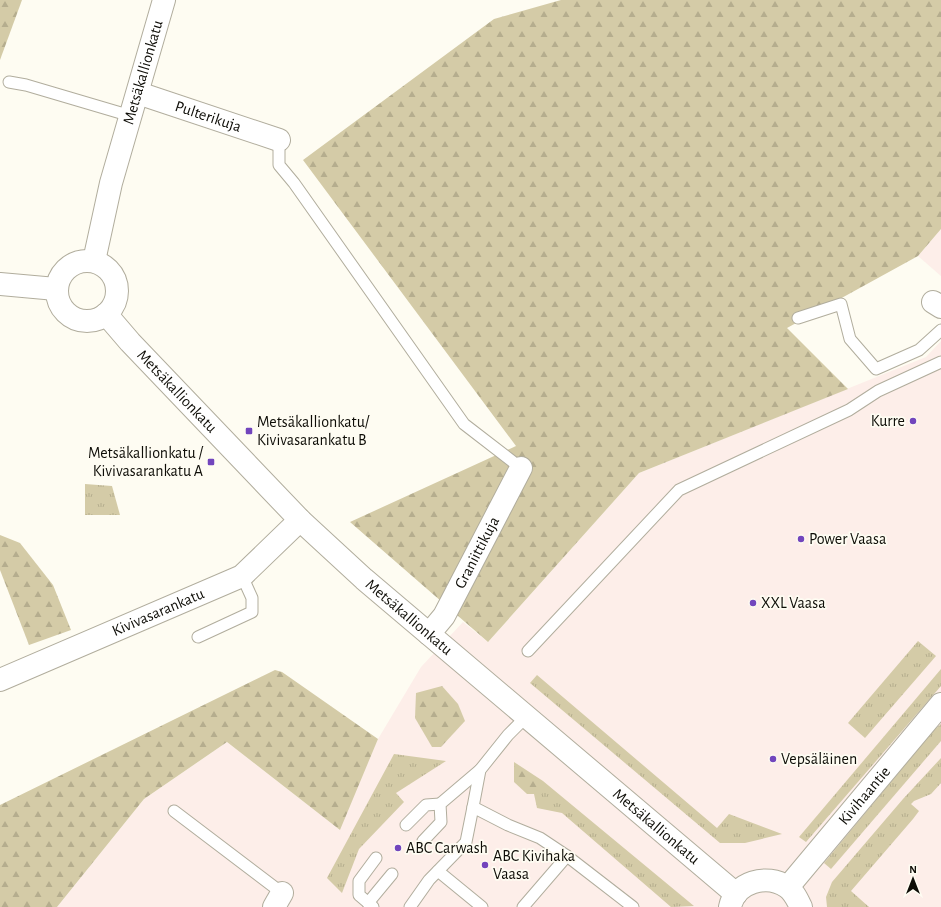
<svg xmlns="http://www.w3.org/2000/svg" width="941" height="907" font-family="'Alegreya Sans',sans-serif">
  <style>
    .commercial { fill: #fdeee9 }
    .grass { fill: url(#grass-tufts) }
    .forest { fill: url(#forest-firs) }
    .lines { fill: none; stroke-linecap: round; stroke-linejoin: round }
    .lane-casing { stroke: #b1ad9d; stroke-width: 13 }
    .street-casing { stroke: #b1ad9d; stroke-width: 24 }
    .secondary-casing { stroke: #b1ad9d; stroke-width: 24 }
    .lane { stroke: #fff; stroke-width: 11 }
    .street { stroke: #fff; stroke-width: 22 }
    .secondary { stroke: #fff; stroke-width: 22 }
    .poi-dot { fill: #7245bd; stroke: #fefcf2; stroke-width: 1.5 }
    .labels { text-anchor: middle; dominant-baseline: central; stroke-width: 3.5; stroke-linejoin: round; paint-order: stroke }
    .street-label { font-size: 16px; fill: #0e0d07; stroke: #fefcf2 }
    .poi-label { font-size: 16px; fill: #0e0d07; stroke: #fefcf2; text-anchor: start }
  </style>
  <defs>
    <pattern id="grass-tufts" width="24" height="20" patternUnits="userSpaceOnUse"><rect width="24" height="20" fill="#d4cba7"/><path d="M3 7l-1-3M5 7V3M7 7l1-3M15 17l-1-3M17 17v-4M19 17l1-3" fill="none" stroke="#b5ad8e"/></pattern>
    <pattern id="forest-firs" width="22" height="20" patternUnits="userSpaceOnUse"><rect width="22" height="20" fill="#d4cba7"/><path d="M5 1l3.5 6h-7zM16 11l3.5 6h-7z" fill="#b5ad8e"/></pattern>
  </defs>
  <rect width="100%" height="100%" fill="#fefcf2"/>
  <g class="commercial">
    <polygon points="941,229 941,276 918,256"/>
    <polygon points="941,341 941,907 57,907 144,799 227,742 339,829 378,739 421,667 463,622 488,642 639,473 926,357"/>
  </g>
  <g class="grass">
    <polygon points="85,484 112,486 120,515 85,515"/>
    <polygon points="918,641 936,656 865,738 848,723"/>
    <polygon points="941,669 941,686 806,842 799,837"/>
    <polygon points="537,675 717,828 729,814 782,834 745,843 720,843 530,683"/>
    <polygon points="941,724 941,741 831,869 824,863 933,731"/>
    <polygon points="394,754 446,761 396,793 404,802 359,849 342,893 327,878"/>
    <polygon points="941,758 941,783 931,794 914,801 911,804 919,811 913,819 851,891 869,907 827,907 826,897 832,882 903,799"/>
    <polygon points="543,781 694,906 671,907 562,813 537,808 534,794 543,794"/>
  </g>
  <g class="forest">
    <polygon points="0,0 22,0 0,60"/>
    <polygon points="561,0 941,0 941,229 918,256 787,328 848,389 639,473 488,642 350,522 516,446 303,160 494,19"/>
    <polygon points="0,535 20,543 53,585 71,630 29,645 0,570"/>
    <polygon points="275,670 282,672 378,739 340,830 227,742 144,799 57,907 0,907 0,805"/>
    <polygon points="442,686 458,704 465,721 441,747 432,747 415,718 416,693"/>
    <polygon points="514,762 543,781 543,794 527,794 514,782"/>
  </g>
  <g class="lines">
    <defs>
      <g id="lane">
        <polyline points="9,82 26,85 131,116"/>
        <polyline points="279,140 279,165 294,183 464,424 521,468"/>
        <polyline points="798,318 841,304 850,339 876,369 919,350 941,330"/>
        <polyline points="198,637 252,612 252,598 242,576"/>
        <polyline points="528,651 679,490 849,410 878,391 941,362"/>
        <polyline points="174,811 282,893"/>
        <polyline points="406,825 426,805 440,804"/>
        <polyline points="423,841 441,822 440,804 480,770"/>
        <polyline points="567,856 633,907"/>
        <polyline points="438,871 482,907"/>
        <polyline points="368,903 392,874"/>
        <polyline points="373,907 359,895 359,881 376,858"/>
        <polyline points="410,907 429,880 466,842 473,807"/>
        <polyline points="523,907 567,856 540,838 508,825 473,807 480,770 508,735 526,717"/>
      </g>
      <g id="street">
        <path id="s1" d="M138,93L279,140"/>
        <polyline points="0,284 56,289"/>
        <polyline points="933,302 941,307"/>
        <path id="s2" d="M429,634L444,616L521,468"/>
        <path id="s3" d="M0,680L242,576L300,520"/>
        <polyline points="274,907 282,893"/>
      </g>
      <g id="secondary">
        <circle cx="87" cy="291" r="30"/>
        <path id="s4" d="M94,261L111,183L164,0"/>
        <path id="s5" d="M106,314L130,342L300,520L364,579L736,894"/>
        <path id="s6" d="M788,887L941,704"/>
        <path d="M730,907C735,882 767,873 787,887C794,892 797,899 801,907"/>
      </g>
    </defs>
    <use href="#lane" class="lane-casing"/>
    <use href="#street" class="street-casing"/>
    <use href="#secondary" class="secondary-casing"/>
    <use href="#lane" class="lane"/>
    <use href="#street" class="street"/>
    <use href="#secondary" class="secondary"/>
  </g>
  <g class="poi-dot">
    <circle cx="913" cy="421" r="4"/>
    <rect x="245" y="427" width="8" height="8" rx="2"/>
    <rect x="207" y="458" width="8" height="8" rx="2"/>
    <circle cx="801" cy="539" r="4"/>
    <circle cx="753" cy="603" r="4"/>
    <circle cx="773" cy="759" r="4"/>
    <circle cx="398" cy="848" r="4"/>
    <circle cx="485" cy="865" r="4"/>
  </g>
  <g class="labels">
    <g class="street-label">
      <text stroke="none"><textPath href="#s4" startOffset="195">Metsäkallionkatu</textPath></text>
      <text stroke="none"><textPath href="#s1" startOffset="74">Pulterikuja</textPath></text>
      <text stroke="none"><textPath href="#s5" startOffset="105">Metsäkallionkatu</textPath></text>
      <text stroke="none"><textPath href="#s2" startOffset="95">Graniittikuja</textPath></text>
      <text stroke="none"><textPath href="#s3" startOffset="172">Kivivasarankatu</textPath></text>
      <text stroke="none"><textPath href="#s5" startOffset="429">Metsäkallionkatu</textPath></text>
      <text stroke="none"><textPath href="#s6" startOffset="119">Kivihaantie</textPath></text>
      <text stroke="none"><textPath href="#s5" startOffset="753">Metsäkallionkatu</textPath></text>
    </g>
    <g class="poi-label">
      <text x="905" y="421" text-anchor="end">Kurre</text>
      <text x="257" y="422">Metsäkallionkatu/<tspan x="257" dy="18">Kivivasarankatu B</tspan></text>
      <text x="203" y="453" text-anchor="end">Metsäkallionkatu /<tspan x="203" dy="18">Kivivasarankatu A</tspan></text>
      <text x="809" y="539">Power Vaasa</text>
      <text x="761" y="603">XXL Vaasa</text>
      <text x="781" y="759">Vepsäläinen</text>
      <text x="406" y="848">ABC Carwash</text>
      <text x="493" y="856">ABC Kivihaka<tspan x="493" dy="18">Vaasa</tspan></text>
    </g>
  </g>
  <g transform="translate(913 879)" stroke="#fefcf2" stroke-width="3" paint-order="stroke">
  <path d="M0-3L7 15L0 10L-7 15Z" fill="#0e0d07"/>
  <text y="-6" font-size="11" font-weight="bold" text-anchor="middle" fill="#0e0d07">N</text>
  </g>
</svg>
